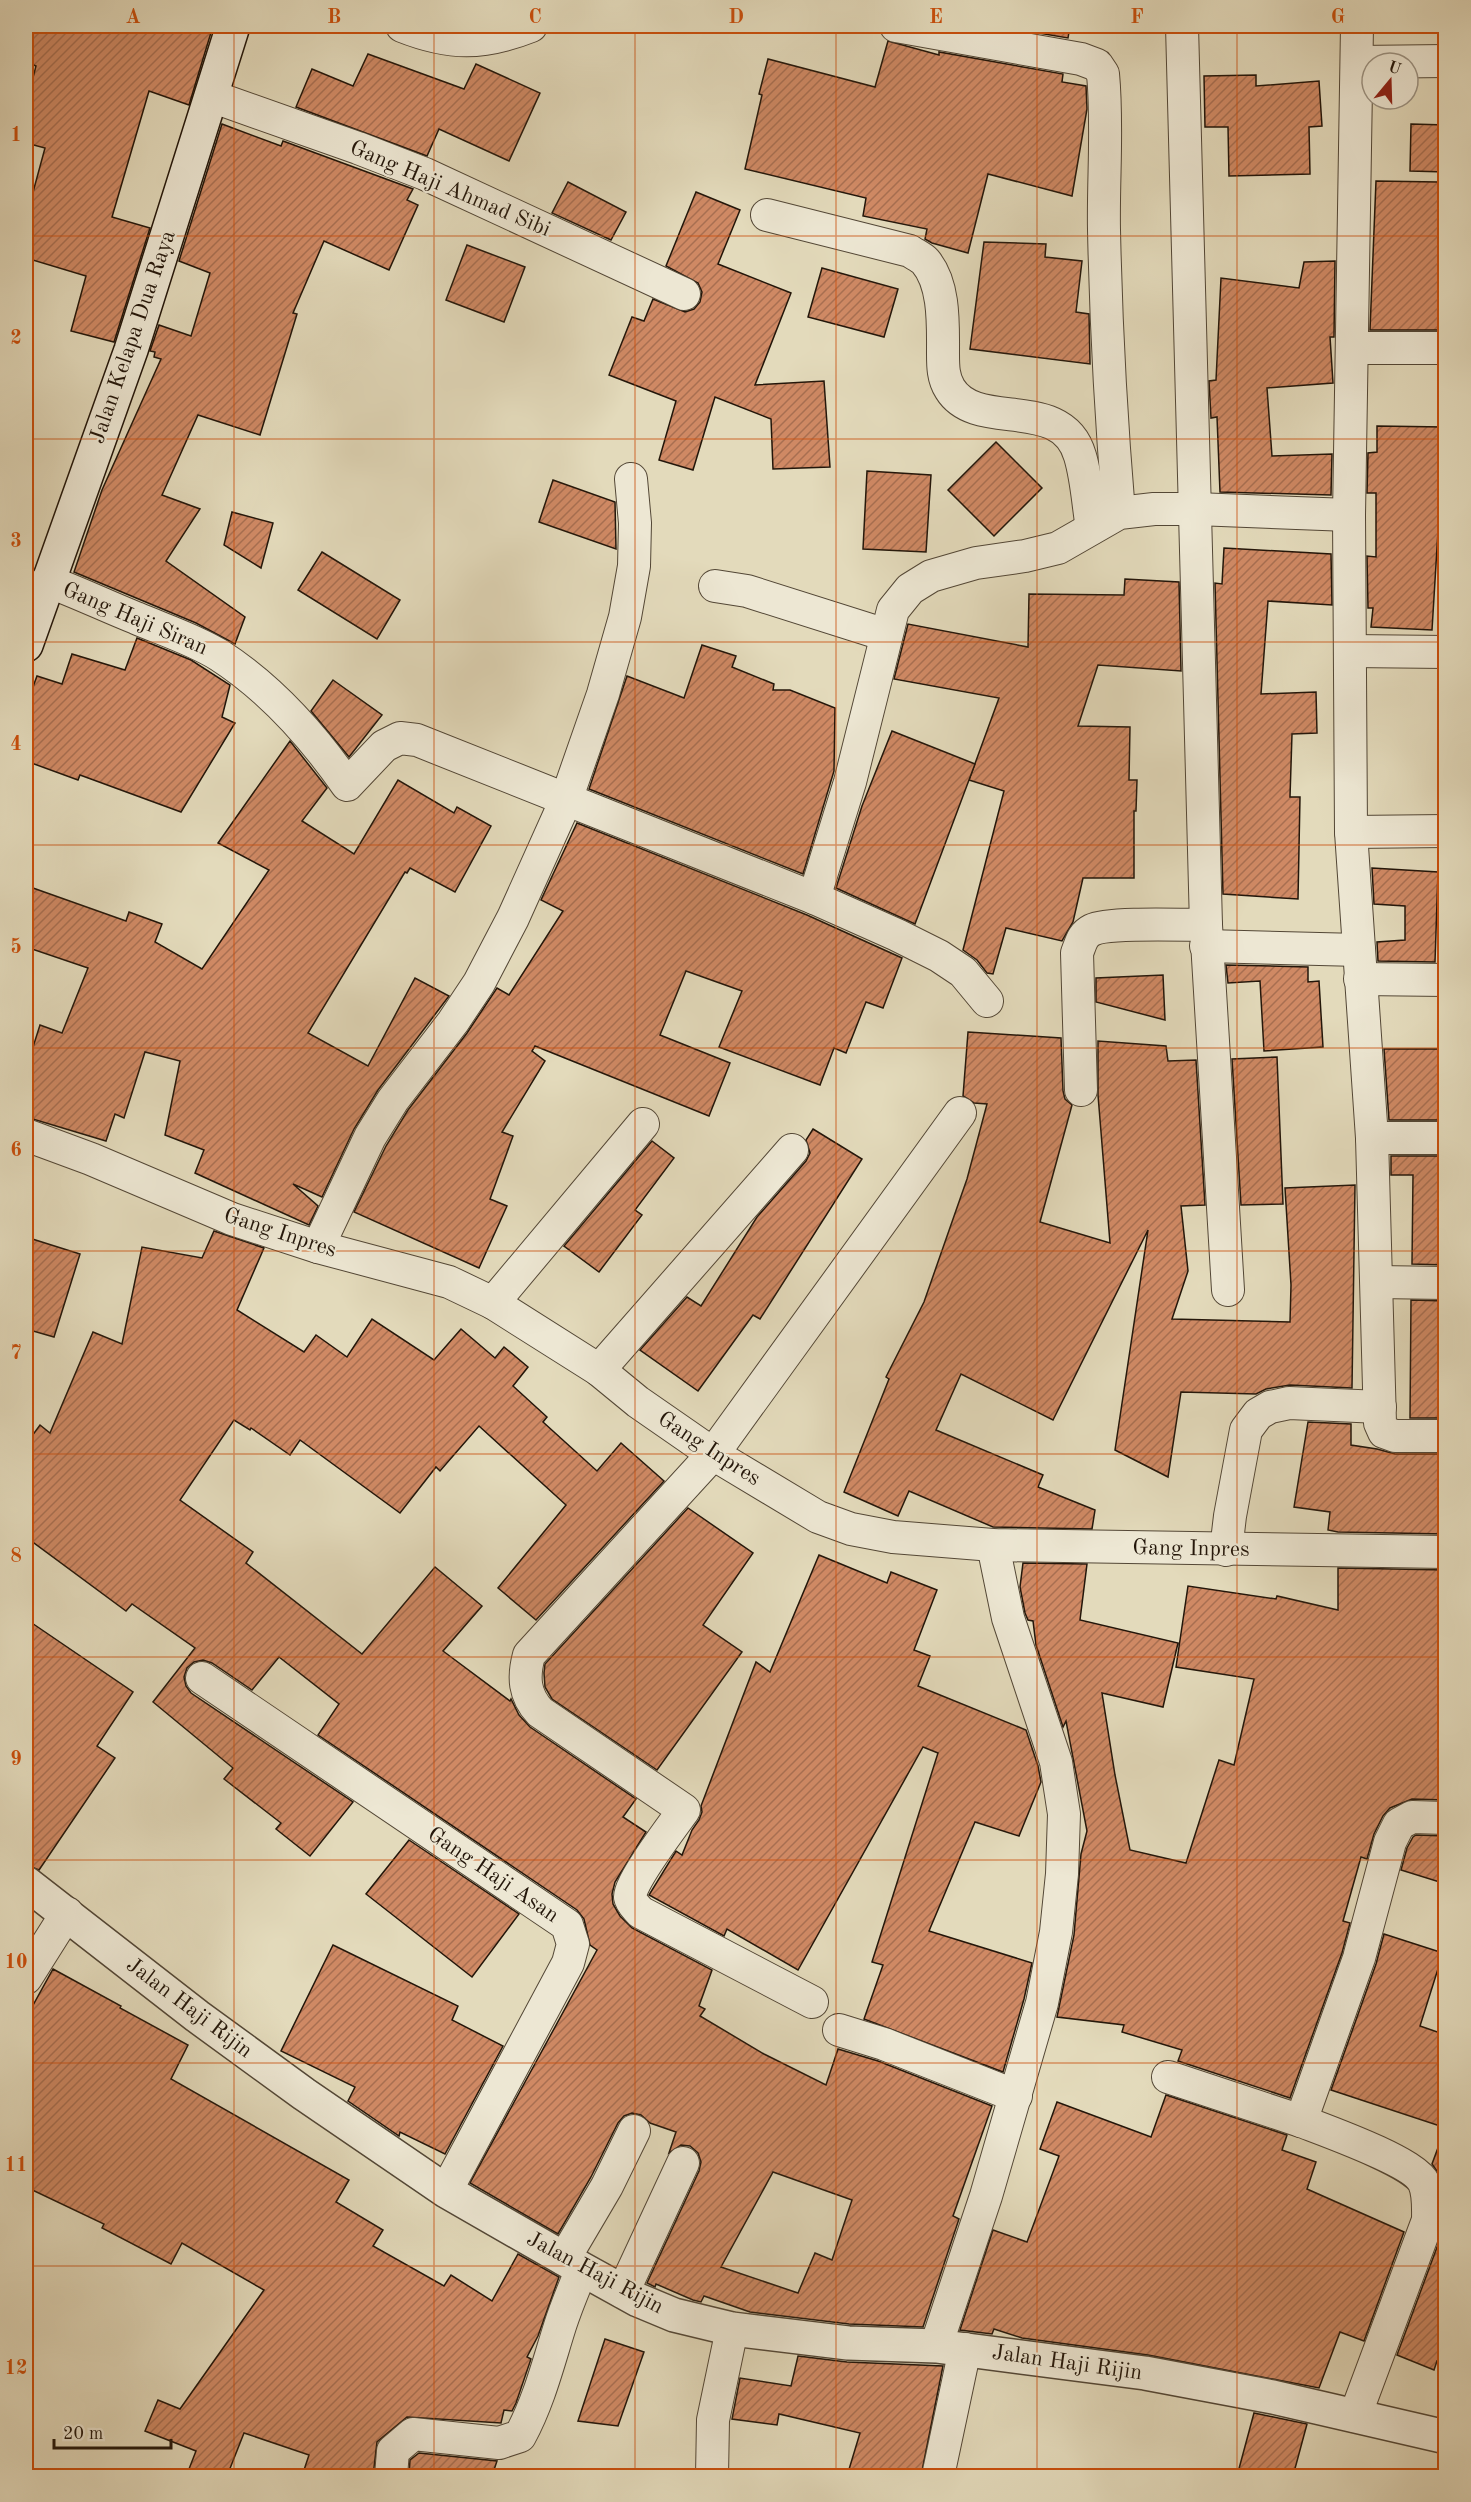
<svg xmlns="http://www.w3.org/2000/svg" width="1471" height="2502" font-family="'Old Standard TT',serif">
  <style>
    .building { fill: url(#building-hatch); stroke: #23160a; stroke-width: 1.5; fill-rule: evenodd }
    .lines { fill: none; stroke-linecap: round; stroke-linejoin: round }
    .minor-casing { stroke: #534736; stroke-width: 34 }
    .tertiary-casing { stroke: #534736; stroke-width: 36 }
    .secondary-casing { stroke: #23160a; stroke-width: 36 }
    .minor { stroke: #ede7d3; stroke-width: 32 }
    .tertiary { stroke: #ede7d3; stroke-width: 33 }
    .secondary { stroke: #ede7d3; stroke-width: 33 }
    .grid { fill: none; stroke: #ca4f0c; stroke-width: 1.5; stroke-opacity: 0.55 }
    .labels { text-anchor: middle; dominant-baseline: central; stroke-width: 4.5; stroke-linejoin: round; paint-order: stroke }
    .street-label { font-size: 22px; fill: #23160a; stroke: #ede7d3 }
    .neatline { fill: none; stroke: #ca4f0c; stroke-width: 2 }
    .grid-label { font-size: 20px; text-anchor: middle; font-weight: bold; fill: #ca4f0c }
  </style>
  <defs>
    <pattern id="building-hatch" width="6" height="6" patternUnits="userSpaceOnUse" patternTransform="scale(1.5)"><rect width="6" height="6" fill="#cf8964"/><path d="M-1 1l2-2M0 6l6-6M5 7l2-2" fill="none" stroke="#a86f51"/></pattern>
  </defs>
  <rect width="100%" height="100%" fill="#e3dabb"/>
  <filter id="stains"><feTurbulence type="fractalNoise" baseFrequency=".00333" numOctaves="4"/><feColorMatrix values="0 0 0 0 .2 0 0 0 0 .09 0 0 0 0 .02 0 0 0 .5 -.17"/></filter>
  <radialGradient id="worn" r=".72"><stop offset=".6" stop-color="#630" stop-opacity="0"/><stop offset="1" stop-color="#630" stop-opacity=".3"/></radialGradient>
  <g class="building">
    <polygon points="26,26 213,26 189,105 149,91 112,217 150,228 114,342 71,331 86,276 26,258 26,218 45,148 26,143 26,105 36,66 26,62"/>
    <polygon points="996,26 1070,26 1068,38"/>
    <polygon points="888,41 939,55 939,52 1063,74 1062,82 1086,86 1087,109 1072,196 988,174 968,253 932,243 925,239 927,229 863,216 866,198 745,169 762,95 759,94 768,59 875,87"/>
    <polygon points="368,54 464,89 476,64 540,93 509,161 439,129 427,156 296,107 312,69 353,86"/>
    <polygon points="1256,75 1256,86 1319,81 1322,126 1309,127 1310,174 1229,176 1228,127 1205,127 1204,76"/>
    <polygon points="222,124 281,146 283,141 413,189 407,200 418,205 389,270 324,241 293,313 297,314 260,435 198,415 162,495 200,509 166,561 245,617 235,644 196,623 74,572 102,490 161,359 154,357 155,352 150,351 159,325 191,336 210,273 179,261"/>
    <polygon points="1411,124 1446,125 1446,172 1410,171"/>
    <polygon points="1376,181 1438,182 1439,330 1370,330"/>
    <polygon points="568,182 626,212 611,240 552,213"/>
    <polygon points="696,192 740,210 718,264 791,293 755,385 824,381 830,467 773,469 771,419 715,397 693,470 659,460 676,401 609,375 632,317 644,321 653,299 685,312 694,309 700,302 702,292 698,283 666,266"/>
    <polygon points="984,242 1046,244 1045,257 1082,261 1076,312 1089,314 1090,364 970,349"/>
    <polygon points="467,245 525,267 504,322 446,300"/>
    <polygon points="1335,261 1334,337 1330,337 1333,383 1267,388 1272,456 1332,454 1331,495 1220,492 1217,417 1211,418 1209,381 1216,380 1221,278 1299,288 1304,262"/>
    <polygon points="822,268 898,289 884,337 808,317"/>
    <polygon points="1377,426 1444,427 1443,515 1439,515 1432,630 1371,627 1373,608 1368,608 1367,556 1376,557 1376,493 1367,493 1368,453 1377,452"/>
    <polygon points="996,442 1042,488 994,536 948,490"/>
    <polygon points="867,471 931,475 926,552 863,549"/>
    <polygon points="553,480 615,502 616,549 539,522"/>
    <polygon points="232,512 273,523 261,568 224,545"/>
    <polygon points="1224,548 1331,554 1332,605 1268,601 1261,694 1316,692 1317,733 1292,734 1290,797 1300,797 1298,899 1223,894 1215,583 1222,584"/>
    <polygon points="322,552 400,600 377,639 298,590"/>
    <polygon points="1125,579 1179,582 1181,671 1098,665 1078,726 1130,727 1129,780 1137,780 1136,811 1134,811 1134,878 1083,878 1073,922 1062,941 1006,928 993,974 987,973 977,960 963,950 1004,791 969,780 999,698 894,679 908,624 1028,647 1029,594 1124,595"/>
    <polygon points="137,638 191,660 230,685 222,717 235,723 181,812 80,775 78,780 26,761 26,706 37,676 62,684 72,654 125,670"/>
    <polygon points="702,645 736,656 732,667 774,684 773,690 790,690 835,708 834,771 803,874 589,789 627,676 684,698"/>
    <polygon points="333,680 382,715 349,757 311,711"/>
    <polygon points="892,731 975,764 915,924 836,888 862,806"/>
    <polygon points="290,741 327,788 302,821 354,854 398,780 454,813 457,807 491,826 455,892 410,868 407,873 405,872 308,1033 368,1066 415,978 449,996 378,1090 354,1129 322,1197 293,1184 318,1206 309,1225 195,1173 204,1150 165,1135 180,1061 145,1052 124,1118 115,1114 106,1141 26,1117 26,1069 40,1025 62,1033 88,968 26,947 26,911 33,888 126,921 129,912 162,924 155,942 202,969 269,870 218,843"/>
    <polygon points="577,823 807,915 902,958 883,1008 866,1002 846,1053 834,1048 820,1085 719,1047 742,991 686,971 660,1035 730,1063 709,1116 535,1046 532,1051 545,1061 502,1132 513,1136 490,1199 507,1206 479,1268 354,1212 386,1146 408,1110 467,1033 497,988 509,995 563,911 541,900"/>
    <polygon points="1372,868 1438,872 1435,962 1378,961 1377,942 1405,940 1405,906 1374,904"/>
    <polygon points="1226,965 1308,967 1308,982 1319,981 1323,1047 1264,1051 1260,981 1228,983"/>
    <polygon points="1163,975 1165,1020 1096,1002 1096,978"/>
    <polygon points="968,1032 1061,1038 1063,1091 1065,1099 1072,1105 1040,1222 1110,1243 1098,1095 1098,1041 1166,1046 1168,1061 1196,1060 1205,1205 1181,1206 1188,1271 1172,1319 1290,1322 1291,1285 1285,1188 1355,1185 1352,1388 1290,1385 1266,1389 1256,1394 1181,1392 1168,1477 1115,1450 1148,1230 1053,1420 961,1374 936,1430 1043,1475 1038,1487 1095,1510 1092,1529 993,1527 909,1491 898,1516 844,1492 889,1379 886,1377 924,1302 967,1179 987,1104 974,1103 963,1096"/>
    <polygon points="1384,1049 1446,1049 1444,1120 1389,1120"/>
    <polygon points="1277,1057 1283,1204 1241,1205 1232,1059"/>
    <polygon points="813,1129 862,1159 760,1319 753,1315 698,1391 640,1350 687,1297 701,1306 757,1217 806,1161 810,1153 806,1140"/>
    <polygon points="652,1141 674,1158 635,1210 642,1215 599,1272 564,1246"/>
    <polygon points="1391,1156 1445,1156 1446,1265 1412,1264 1413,1175 1391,1175"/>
    <path d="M214,1231L264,1248L237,1310L304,1352L316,1335L347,1357L372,1319L434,1360L461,1329L495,1358L504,1347L528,1367L513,1386L547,1417L543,1422L597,1471L621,1443L664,1481L536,1620L498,1588L566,1505L479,1426L440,1471L436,1467L400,1513L300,1440L290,1455L251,1428L250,1430L234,1420L180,1500L253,1552L246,1563L362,1654L435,1567L482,1606L443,1651L510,1701L511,1699L519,1715L530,1727L636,1799L623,1817L646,1832L615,1882L612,1894L613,1904L620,1916L632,1928L712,1970L699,2006L705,2009L700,2016L764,2054L826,2085L838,2049L878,2061L992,2106L953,2216L959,2219L923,2327L849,2324L750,2312L704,2296L701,2302L693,2300L656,2284L655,2287L647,2283L699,2171L701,2162L698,2153L690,2146L681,2145L669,2153L676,2132L650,2123L641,2115L632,2113L624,2116L618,2123L591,2177L558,2234L470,2183L597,1950L590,1945L584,1919L577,1910L318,1735L339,1704L279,1657L252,1690L212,1663L203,1660L194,1662L187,1668L184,1677L186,1686L191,1693L353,1802L310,1856L276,1829L281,1823L224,1779L233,1768L153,1702L195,1648L132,1604L126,1611L26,1537V1444L40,1425L50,1433L93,1332L122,1344L142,1247L202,1258ZM773,2172L852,2200L832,2260L815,2253L798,2293L721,2267Z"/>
    <polygon points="26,1237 80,1254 54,1337 26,1329"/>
    <polygon points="1411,1300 1446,1301 1446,1418 1410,1418"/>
    <polygon points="1308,1422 1351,1424 1351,1445 1377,1449 1395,1454 1446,1454 1446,1534 1338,1532 1328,1530 1330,1512 1294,1507"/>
    <polygon points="688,1508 753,1553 703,1625 742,1652 657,1770 552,1699 545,1687 544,1673 545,1664"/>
    <polygon points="819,1555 887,1583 891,1572 937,1590 914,1650 930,1656 918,1686 1026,1730 1038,1766 1041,1782 1019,1836 975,1822 929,1931 1032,1963 1024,1999 1003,2072 864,2019 883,1965 872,1962 938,1753 923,1747 798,1970 727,1929 724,1936 649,1895 676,1851 682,1855 692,1830 699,1820 702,1812 701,1806 756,1662 770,1672"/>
    <polygon points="1023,1563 1087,1564 1080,1620 1178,1643 1163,1707 1102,1693 1115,1775 1130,1850 1186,1863 1219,1760 1234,1765 1254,1679 1176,1667 1188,1586 1276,1599 1277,1596 1338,1610 1338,1568 1446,1570 1446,1800 1412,1799 1390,1808 1383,1816 1374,1834 1367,1859 1361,1857 1343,1921 1350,1923 1342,1953 1290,2098 1178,2061 1182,2050 1122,2032 1124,2025 1057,2017 1074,1935 1081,1854 1087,1831 1066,1721 1063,1727 1036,1645 1033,1621 1028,1620 1025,1613 1020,1587"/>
    <polygon points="26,1619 133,1692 97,1746 115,1758 39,1870 26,1865"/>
    <polygon points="1416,1835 1446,1836 1446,1884 1401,1870 1407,1848 1413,1837"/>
    <polygon points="409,1840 519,1914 472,1977 366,1894"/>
    <polygon points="1384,1934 1443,1953 1420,2026 1446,2035 1446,2128 1331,2090 1376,1964"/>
    <polygon points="333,1945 458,2006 452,2020 503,2046 445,2154 400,2132 399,2136 348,2101 355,2087 281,2051"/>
    <polygon points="53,1969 121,2006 120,2008 188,2045 171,2079 349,2180 336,2202 383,2230 373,2246 444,2286 451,2275 492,2301 518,2254 559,2277 538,2336 527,2357 531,2359 516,2403 512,2411 504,2410 501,2423 407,2417 377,2442 373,2476 302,2476 309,2455 244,2433 227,2476 209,2476 189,2469 196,2451 145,2431 158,2400 180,2409 264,2290 182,2243 171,2264 102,2228 104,2224 26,2187 26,2018"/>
    <polygon points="1166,2095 1287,2135 1282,2150 1316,2162 1307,2189 1404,2232 1364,2341 1340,2332 1319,2388 1148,2355 1022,2338 994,2329 992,2334 960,2330 993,2230 1027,2242 1059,2156 1040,2149 1057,2102 1151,2137"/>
    <polygon points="1442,2137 1446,2138 1446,2196 1441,2177 1432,2164"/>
    <polygon points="1446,2223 1446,2364 1437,2361 1434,2370 1397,2355"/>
    <polygon points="605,2339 644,2352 618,2426 578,2421"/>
    <polygon points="798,2356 847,2362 943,2366 921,2476 847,2476 860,2433 779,2414 777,2425 732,2419 740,2378 791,2386"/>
    <polygon points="1254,2413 1307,2424 1293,2476 1237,2476"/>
    <polygon points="419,2453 497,2461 492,2476 409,2476 410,2460"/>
  </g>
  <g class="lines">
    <defs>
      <g id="minor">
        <path d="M402,26C450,45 483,45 531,26"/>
        <path d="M896,26L1081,59L1097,65L1103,74C1108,126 1103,178 1104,230C1106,324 1111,419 1119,513"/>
        <polyline points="1182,26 1206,925 1228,1290"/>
        <polyline points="1357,26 1349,515 1351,832 1372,1138 1380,1423 1384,1432 1395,1436 1446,1436"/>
        <polyline points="1357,62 1446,61"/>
        <polyline points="211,96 358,148 425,174 684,294"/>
        <path d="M767,215L910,251C914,254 921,257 925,261C945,284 943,325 943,354C943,366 943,378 950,389C977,433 1062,393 1080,456C1087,479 1088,505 1092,528"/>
        <polyline points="1352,348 1446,348"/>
        <path d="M47,581C77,592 106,606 136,618C164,630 193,639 219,655C270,688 313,736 347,785L384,746L400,738L417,740L814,898L897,935L939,956L963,972L987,1001"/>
        <polyline points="715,586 747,591 886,635"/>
        <polyline points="1350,651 1446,652"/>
        <polyline points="1351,832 1446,831"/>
        <polyline points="814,898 850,782 893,610 910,589 931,576 976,563 1025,556 1058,548 1119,513 1154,509 1196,509 1349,515"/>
        <polyline points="1206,946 1359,950"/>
        <polyline points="1360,979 1446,980"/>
        <path d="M1081,1090L1077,953C1081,943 1082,935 1092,930C1108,922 1183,925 1206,925"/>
        <polyline points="26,1135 91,1159 232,1219 318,1247 449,1282 493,1303 599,1370 638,1402 713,1454 818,1517 851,1529 893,1537 993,1545 1446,1552"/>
        <polyline points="1372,1138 1446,1138"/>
        <polyline points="318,1247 370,1137 393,1100 453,1022 479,983 513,918 566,800 603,694 625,617 634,566 635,523 631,479"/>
        <polyline points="1377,1282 1446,1283"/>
        <polyline points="493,1303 643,1124"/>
        <polyline points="599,1370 792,1150"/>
        <polyline points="1226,1550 1230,1516 1246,1430 1258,1414 1270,1407 1289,1403 1380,1407"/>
        <polyline points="202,1678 567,1925 573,1944 568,1963 446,2191"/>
        <polyline points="26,1978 67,1913"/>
        <path d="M812,2002L640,1912C637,1908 631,1903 630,1897C629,1883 674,1824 684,1810L540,1712C524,1695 523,1677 529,1655L713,1454L960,1113"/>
        <polyline points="839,2030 884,2044 1016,2096"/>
        <polyline points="1168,2077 1301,2121"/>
        <polyline points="564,2259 607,2186 634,2131"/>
        <polyline points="623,2292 683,2163"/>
        <polyline points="936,2346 986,2196 1042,2003 1056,1932 1062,1874 1064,1814 1056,1762 1008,1618 993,1545"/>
        <path d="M1355,2416L1428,2220C1428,2208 1429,2194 1424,2183C1415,2162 1324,2130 1301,2121L1359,1958L1390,1842L1399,1824L1412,1817L1446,1818"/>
        <path d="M391,2476L393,2451L413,2434L499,2443L520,2436C539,2401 548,2364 560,2326C566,2307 574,2288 582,2269"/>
        <polyline points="712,2476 713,2420 732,2329"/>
        <polyline points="938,2476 965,2349"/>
      </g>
      <polyline id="tertiary" points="26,1883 197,2016 304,2094 446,2191 582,2269 638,2300 674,2315 732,2329 848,2343 936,2346 1145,2373 1273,2397 1446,2437"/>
      <polyline id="secondary" points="26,645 131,350 233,26"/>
    </defs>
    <use href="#minor" class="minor-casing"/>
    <use href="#tertiary" class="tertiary-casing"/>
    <use href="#secondary" class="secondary-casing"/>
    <use href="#minor" class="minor"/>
    <use href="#tertiary" class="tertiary"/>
    <use href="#secondary" class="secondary"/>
  </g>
  <path class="grid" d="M234,26V2476M434,26V2476M635,26V2476M836,26V2476M1037,26V2476M1237,26V2476M26,236H1446M26,439H1446M26,642H1446M26,845H1446M26,1048H1446M26,1251H1446M26,1454H1446M26,1657H1446M26,1860H1446M26,2063H1446M26,2266H1446"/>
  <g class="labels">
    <g class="street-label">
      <text transform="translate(450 189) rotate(23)">Gang Haji Ahmad Sibi</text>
      <text transform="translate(133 337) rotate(-71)">Jalan Kelapa Dua Raya</text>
      <text transform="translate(135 619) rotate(23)">Gang Haji Siran</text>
      <text transform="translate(280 1233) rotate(18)">Gang Inpres</text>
      <text transform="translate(709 1449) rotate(33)">Gang Inpres</text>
      <text transform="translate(1191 1549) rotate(1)">Gang Inpres</text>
      <text transform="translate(493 1875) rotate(34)">Gang Haji Asan</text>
      <text transform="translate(189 2008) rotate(37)">Jalan Haji Rijin</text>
      <text transform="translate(595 2273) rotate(28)">Jalan Haji Rijin</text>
      <text transform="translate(1067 2363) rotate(8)">Jalan Haji Rijin</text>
    </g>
  </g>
  <rect width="1471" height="2502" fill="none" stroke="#e3dabb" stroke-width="66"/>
  <g transform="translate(1390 81) rotate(19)"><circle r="28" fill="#ede7d3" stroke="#9c9383" stroke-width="1.5"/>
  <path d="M0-4.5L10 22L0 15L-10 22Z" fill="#8f2418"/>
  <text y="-9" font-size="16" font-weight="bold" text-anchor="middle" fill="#23160a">U</text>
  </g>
  <path d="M54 2439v9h117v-9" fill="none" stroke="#23160a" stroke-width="3"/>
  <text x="63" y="2439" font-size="18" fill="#23160a" stroke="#ede7d3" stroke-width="4.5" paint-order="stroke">20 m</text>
  <rect x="33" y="33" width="1405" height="2436" class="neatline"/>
  <g class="grid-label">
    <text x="133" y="23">A</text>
    <text x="334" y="23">B</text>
    <text x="535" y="23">C</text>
    <text x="736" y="23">D</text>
    <text x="936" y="23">E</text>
    <text x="1137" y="23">F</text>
    <text x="1338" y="23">G</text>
    <text x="16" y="141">1</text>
    <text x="16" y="344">2</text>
    <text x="16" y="547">3</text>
    <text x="16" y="750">4</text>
    <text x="16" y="953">5</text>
    <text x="16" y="1156">6</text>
    <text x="16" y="1359">7</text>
    <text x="16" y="1562">8</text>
    <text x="16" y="1765">9</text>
    <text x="16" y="1968">10</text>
    <text x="16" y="2171">11</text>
    <text x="16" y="2374">12</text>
  </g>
  <rect width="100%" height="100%" filter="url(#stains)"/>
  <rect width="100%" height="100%" fill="url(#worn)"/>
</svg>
